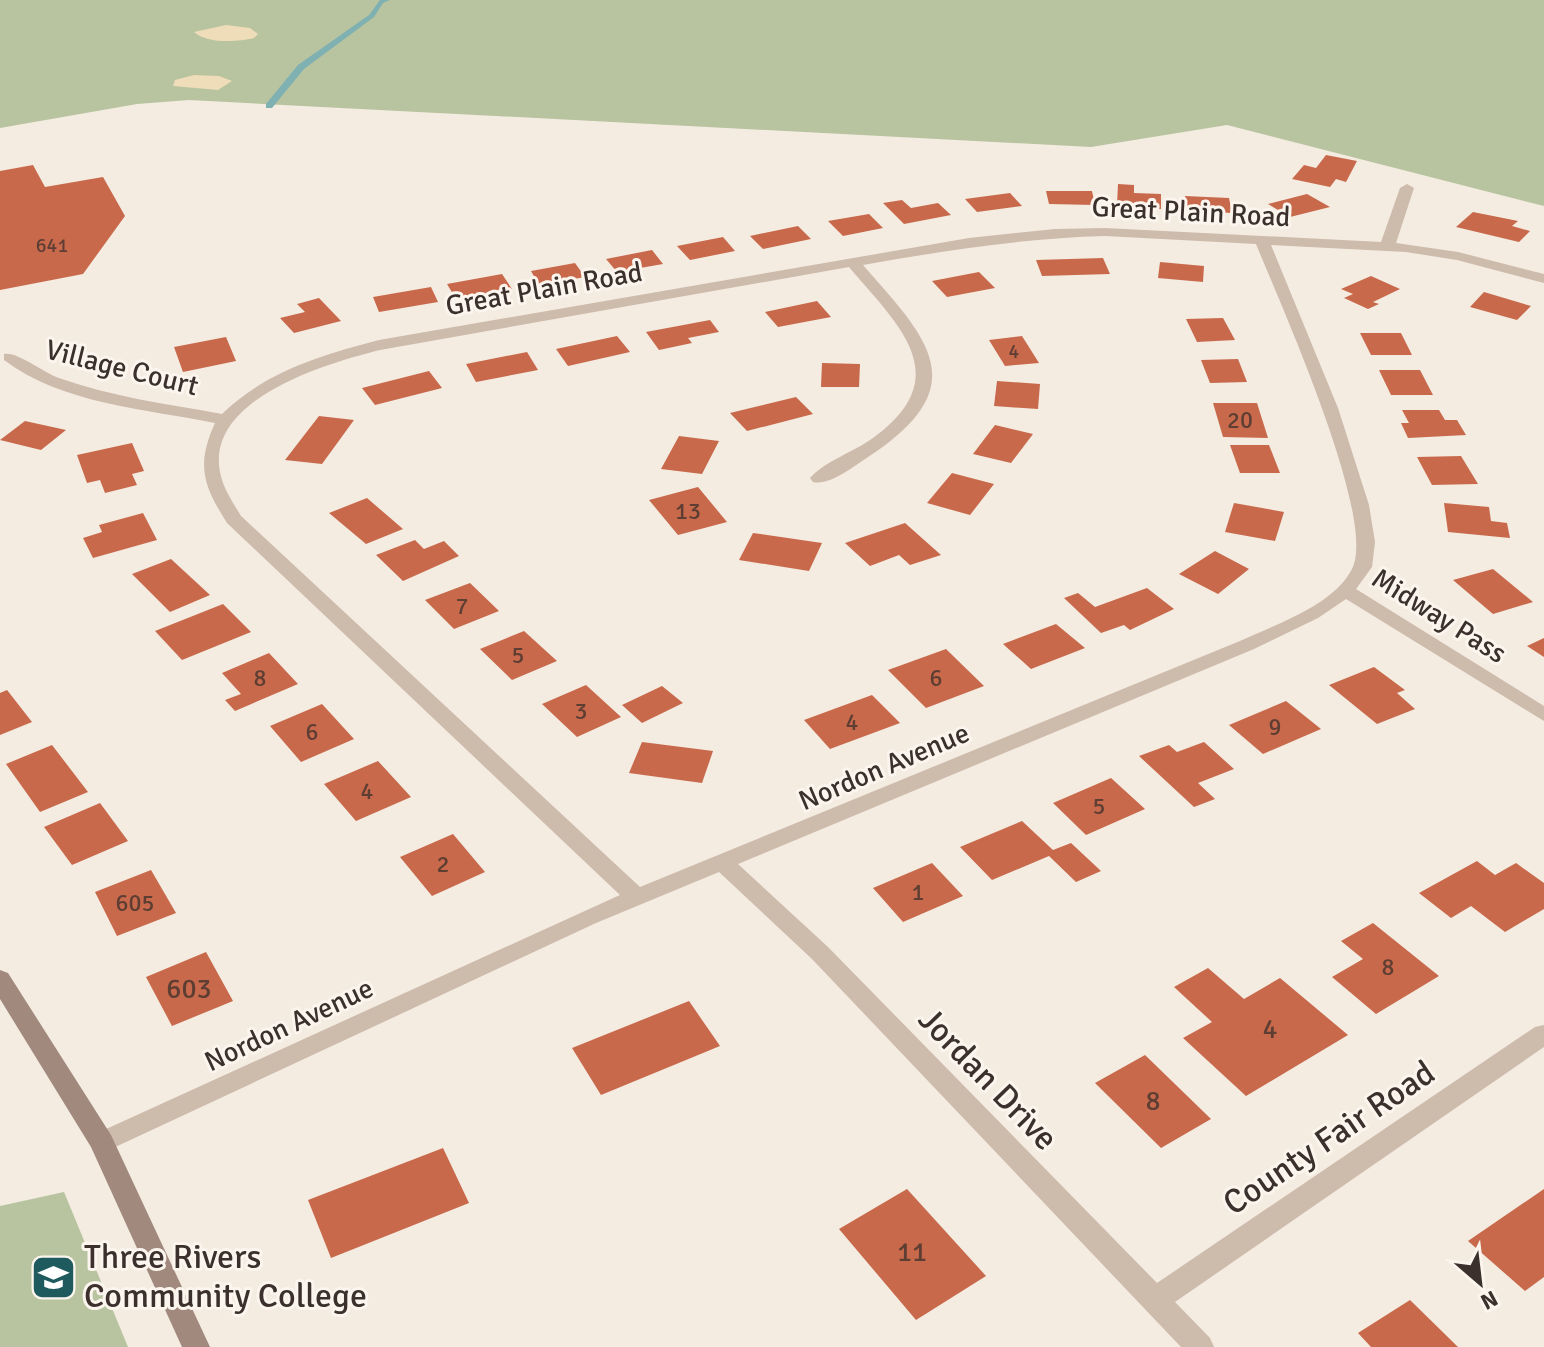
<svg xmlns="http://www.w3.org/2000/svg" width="1544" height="1347" font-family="Signika,sans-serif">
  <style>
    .green { fill: #b8c4a0 }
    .sand { fill: #efdcb8 }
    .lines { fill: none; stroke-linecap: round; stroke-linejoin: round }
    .stream { fill: #7fb0b2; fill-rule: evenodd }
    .building { fill: #c8694b }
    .minor { fill: #cdbbac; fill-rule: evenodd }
    .secondary { fill: #a18a7d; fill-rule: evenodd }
    .labels { text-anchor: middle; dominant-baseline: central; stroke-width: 6; stroke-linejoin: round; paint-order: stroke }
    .far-number-label { font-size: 20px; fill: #5e3e33 }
    .number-label { font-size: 24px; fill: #5e3e33 }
    .street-label { font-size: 28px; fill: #3b302b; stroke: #fbf5ee }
    .near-number-label { font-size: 28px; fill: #5e3e33 }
    .near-street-label { font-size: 34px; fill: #3b302b; stroke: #fbf5ee }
    .near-poi-label { font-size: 34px; fill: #3b302b; stroke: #fbf5ee; text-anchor: start }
  </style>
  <rect width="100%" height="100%" fill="#f4ebe1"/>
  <g class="green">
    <polygon points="0,0 1544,0 1544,206 1227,125 1091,147 189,100 137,104 0,128"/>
    <polygon points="64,1192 128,1347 0,1347 0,1206"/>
  </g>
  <g class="sand">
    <path d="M226,25L250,28L258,34L254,38C237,42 207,44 194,32Z"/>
    <polygon points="194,75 219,76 232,81 218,90 173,86 175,80"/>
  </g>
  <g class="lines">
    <polygon class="stream" points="380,0 390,0 383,3 374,17 304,69 272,108 266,108 266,104 298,65 369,15"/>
  </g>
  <g class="building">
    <polygon points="1326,155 1357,161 1346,182 1336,179 1330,187 1292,179 1304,165 1316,168"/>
    <polygon points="33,165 45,187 103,177 125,216 83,274 0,290 0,171"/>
    <polygon points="1118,184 1134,185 1134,193 1161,194 1161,209 1117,206"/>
    <polygon points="1046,191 1092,191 1095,205 1049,204"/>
    <polygon points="1010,193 1022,206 977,212 965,199"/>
    <polygon points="1307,194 1330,207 1290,217 1268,204"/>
    <polygon points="1185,196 1229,198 1232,213 1187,211"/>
    <polygon points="902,200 911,208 938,203 951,215 904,224 883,203"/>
    <polygon points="1473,212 1518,221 1512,226 1530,231 1519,242 1456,227"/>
    <polygon points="869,214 883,228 843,236 828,221"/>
    <polygon points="798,226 811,239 763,249 750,236"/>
    <polygon points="723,237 735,251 690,260 677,246"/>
    <polygon points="652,250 663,264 617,272 606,259"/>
    <polygon points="1103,258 1110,274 1042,276 1036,260"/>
    <polygon points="1160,262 1204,266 1203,282 1158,278"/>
    <polygon points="575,263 585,277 539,285 531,271"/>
    <polygon points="979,272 995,288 947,297 932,281"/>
    <polygon points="502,274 512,289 456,299 447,284"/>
    <polygon points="1371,276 1400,289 1373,302 1379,304 1368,309 1344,298 1353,294 1341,289"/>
    <polygon points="431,287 438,302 379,312 373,297"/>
    <polygon points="1484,292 1531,306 1517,320 1470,307"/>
    <polygon points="319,298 341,321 294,333 280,318 305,312 297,304"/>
    <polygon points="817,301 831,317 778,327 765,312"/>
    <polygon points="1223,318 1235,340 1197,342 1186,319"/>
    <polygon points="710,320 719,332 688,338 692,343 659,350 646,332"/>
    <polygon points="1360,333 1401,333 1412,355 1371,355"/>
    <polygon points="617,336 630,352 568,366 556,349"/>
    <polygon points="1022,336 1039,363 1005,366 989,340"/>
    <polygon points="226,337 236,361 183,372 174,347"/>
    <polygon points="527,352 538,370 476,382 466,364"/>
    <polygon points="1238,359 1247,382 1210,383 1201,360"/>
    <polygon points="822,363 860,364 859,387 821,387"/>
    <polygon points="1379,370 1420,370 1433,395 1391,395"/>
    <polygon points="429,371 442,388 375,405 362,388"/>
    <polygon points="997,381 1040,384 1038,409 994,406"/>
    <polygon points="796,397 813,414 747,431 730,413"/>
    <polygon points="1213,403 1257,403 1268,438 1223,437"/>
    <polygon points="1402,410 1439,410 1445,420 1457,420 1466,435 1408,438 1401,423 1409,423"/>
    <polygon points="319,416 354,420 322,464 285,460"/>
    <polygon points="25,421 66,430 41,450 0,440"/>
    <polygon points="995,425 1033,434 1011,463 973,454"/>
    <polygon points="679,436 719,441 702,474 661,469"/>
    <polygon points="132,443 144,471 132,474 137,485 105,493 100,480 87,483 77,455"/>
    <polygon points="1230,445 1269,445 1280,473 1240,473"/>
    <polygon points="1461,456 1478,484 1432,485 1417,457"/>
    <polygon points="952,473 994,484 970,515 927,503"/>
    <polygon points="698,487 727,522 678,535 649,500"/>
    <polygon points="367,498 403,529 366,544 329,513"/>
    <polygon points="1234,503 1284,512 1275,541 1225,532"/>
    <polygon points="1444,503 1489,507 1491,521 1507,523 1510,538 1448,532"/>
    <polygon points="143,513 157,540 93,558 83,538 102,532 99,525"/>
    <polygon points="905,523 941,555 910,565 899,555 870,566 845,543"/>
    <polygon points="753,533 822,543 809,571 739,560"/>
    <polygon points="415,540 424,549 444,541 459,556 403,581 376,555"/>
    <polygon points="1215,551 1249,569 1218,594 1179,574"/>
    <polygon points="171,559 210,595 170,612 132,574"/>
    <polygon points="1493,569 1533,602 1493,614 1453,580"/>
    <polygon points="470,583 499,611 454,629 425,600"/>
    <polygon points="1147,588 1174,609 1130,630 1124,625 1101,633 1064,598 1078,593 1095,607"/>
    <polygon points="223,604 251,632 182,660 155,631"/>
    <polygon points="1056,624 1085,648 1031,669 1003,644"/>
    <polygon points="524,631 557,661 512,680 480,649"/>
    <polygon points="1544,638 1544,657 1527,646"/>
    <polygon points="946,649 984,686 926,708 888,670"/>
    <polygon points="269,653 298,684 235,711 225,700 241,694 222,673"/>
    <polygon points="1374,667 1405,690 1397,693 1415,709 1377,724 1329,685"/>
    <polygon points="586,685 621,717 577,737 542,704"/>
    <polygon points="662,686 683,703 642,723 622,705"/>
    <polygon points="7,690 32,722 0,735 0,693"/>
    <polygon points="872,695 900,723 830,749 804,720"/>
    <polygon points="1286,701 1321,729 1263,754 1229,725"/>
    <polygon points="322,704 354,739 301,762 270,726"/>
    <polygon points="642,742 713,751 702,783 629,773"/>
    <polygon points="1204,742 1234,769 1198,783 1215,799 1194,807 1139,756 1169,745 1177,752"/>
    <polygon points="52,745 88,792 40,812 6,764"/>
    <polygon points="378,761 411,797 356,821 324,784"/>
    <polygon points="1111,778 1145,809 1086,835 1053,803"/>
    <polygon points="100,803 128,841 72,865 44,827"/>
    <polygon points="1022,821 1053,850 1071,843 1101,871 1076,882 1049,856 992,880 960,847"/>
    <polygon points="453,834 485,872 432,896 400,857"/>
    <polygon points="1477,861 1495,875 1516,863 1544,883 1544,909 1505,932 1471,906 1451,918 1419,893"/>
    <polygon points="932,863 963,896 903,922 873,888"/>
    <polygon points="151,870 176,913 117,936 95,892"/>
    <polygon points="1373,923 1439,976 1376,1014 1332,977 1363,959 1341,941"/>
    <polygon points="206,952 233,1001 172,1026 146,977"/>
    <polygon points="1208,968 1244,999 1280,978 1348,1035 1246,1096 1183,1038 1212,1022 1174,987"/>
    <polygon points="689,1001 720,1046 601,1095 572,1048"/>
    <polygon points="1145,1055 1211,1119 1161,1148 1095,1083"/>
    <polygon points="443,1148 469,1203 331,1258 308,1200"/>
    <polygon points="907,1189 986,1276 916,1320 839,1229"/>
    <polygon points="1544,1189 1544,1277 1525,1291 1468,1241"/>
    <polygon points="1410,1300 1458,1347 1371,1347 1358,1333"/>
  </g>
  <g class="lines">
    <path class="minor" d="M1407,184L1414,188L1396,243L1458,252L1544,274V283L1457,260L1406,252L1271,245L1338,408L1369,505L1375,542L1372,567L1356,589L1544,706V721L1346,599L1318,618L1254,649L738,864L828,947L1157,1283L1535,1027L1544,1025V1047L1175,1302L1210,1338L1214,1347H1181L812,959L719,872L596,923L111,1149L102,1152L93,1149L89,1142L93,1135L620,895L227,523C203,485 196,465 215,423C146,409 62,404 4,360V354C17,351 44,373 59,378C112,397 167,404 222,414C265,372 321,355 379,340L969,238L1055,229L1105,228L1381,242L1400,188ZM1105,236L1256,244C1279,301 1378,519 1352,569C1333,606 1276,624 1240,641L640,887L241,516C235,506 227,494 223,483C194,402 324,364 380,350L849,267C898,325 958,376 873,438C854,452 825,461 810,478L813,482C830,486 854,466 868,457C976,386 929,340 863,265C943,251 1023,238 1105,236Z"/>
    <polygon class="secondary" points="0,970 8,973 111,1135 210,1347 182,1347 91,1147 0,999"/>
  </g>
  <defs>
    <symbol id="university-square" viewBox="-11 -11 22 22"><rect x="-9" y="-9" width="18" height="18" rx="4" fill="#1f5a5e" stroke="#fbf5ee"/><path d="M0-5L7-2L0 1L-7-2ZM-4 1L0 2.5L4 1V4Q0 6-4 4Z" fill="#fff"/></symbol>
  </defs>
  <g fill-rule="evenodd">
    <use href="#university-square" x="28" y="1252" width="51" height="51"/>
  </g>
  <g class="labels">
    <g class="far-number-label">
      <text x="52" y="245">641</text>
      <text x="1014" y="351">4</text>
    </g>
    <g class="number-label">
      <text x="1240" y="420">20</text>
      <text x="688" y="511">13</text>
      <text x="462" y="606">7</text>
      <text x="518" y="655">5</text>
      <text x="260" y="678">8</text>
      <text x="936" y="678">6</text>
      <text x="581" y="711">3</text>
      <text x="852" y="722">4</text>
      <text x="1275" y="727">9</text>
      <text x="312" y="732">6</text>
      <text x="367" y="791">4</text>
      <text x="1099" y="806">5</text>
      <text x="443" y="864">2</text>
      <text x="918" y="892">1</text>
      <text x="135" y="903">605</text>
      <text x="1388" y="967">8</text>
    </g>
    <g class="street-label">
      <text transform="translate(1191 212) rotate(3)">Great Plain Road</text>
      <text transform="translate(544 289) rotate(-10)">Great Plain Road</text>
      <text transform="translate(122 368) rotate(14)">Village Court</text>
      <text transform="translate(1439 616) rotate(32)">Midway Pass</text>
      <text transform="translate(884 767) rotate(-23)">Nordon Avenue</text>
      <text transform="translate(289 1025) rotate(-25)">Nordon Avenue</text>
    </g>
    <g class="near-number-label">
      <text x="189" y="989">603</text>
      <text x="1270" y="1029">4</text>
      <text x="1153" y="1101">8</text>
      <text x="912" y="1252">11</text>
    </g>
    <g class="near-street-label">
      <text transform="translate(988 1079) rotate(46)">Jordan Drive</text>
      <text transform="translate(1329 1138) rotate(-34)">County Fair Road</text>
    </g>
    <g class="near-poi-label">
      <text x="84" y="1257">Three Rivers<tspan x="84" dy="39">Community College</tspan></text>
    </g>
  </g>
  <g transform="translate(1480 1283) rotate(152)" stroke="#fbf5ee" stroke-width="6" paint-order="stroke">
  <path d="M0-6L14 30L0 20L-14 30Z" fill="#3b302b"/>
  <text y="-12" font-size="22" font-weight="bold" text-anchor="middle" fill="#3b302b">N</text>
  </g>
</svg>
